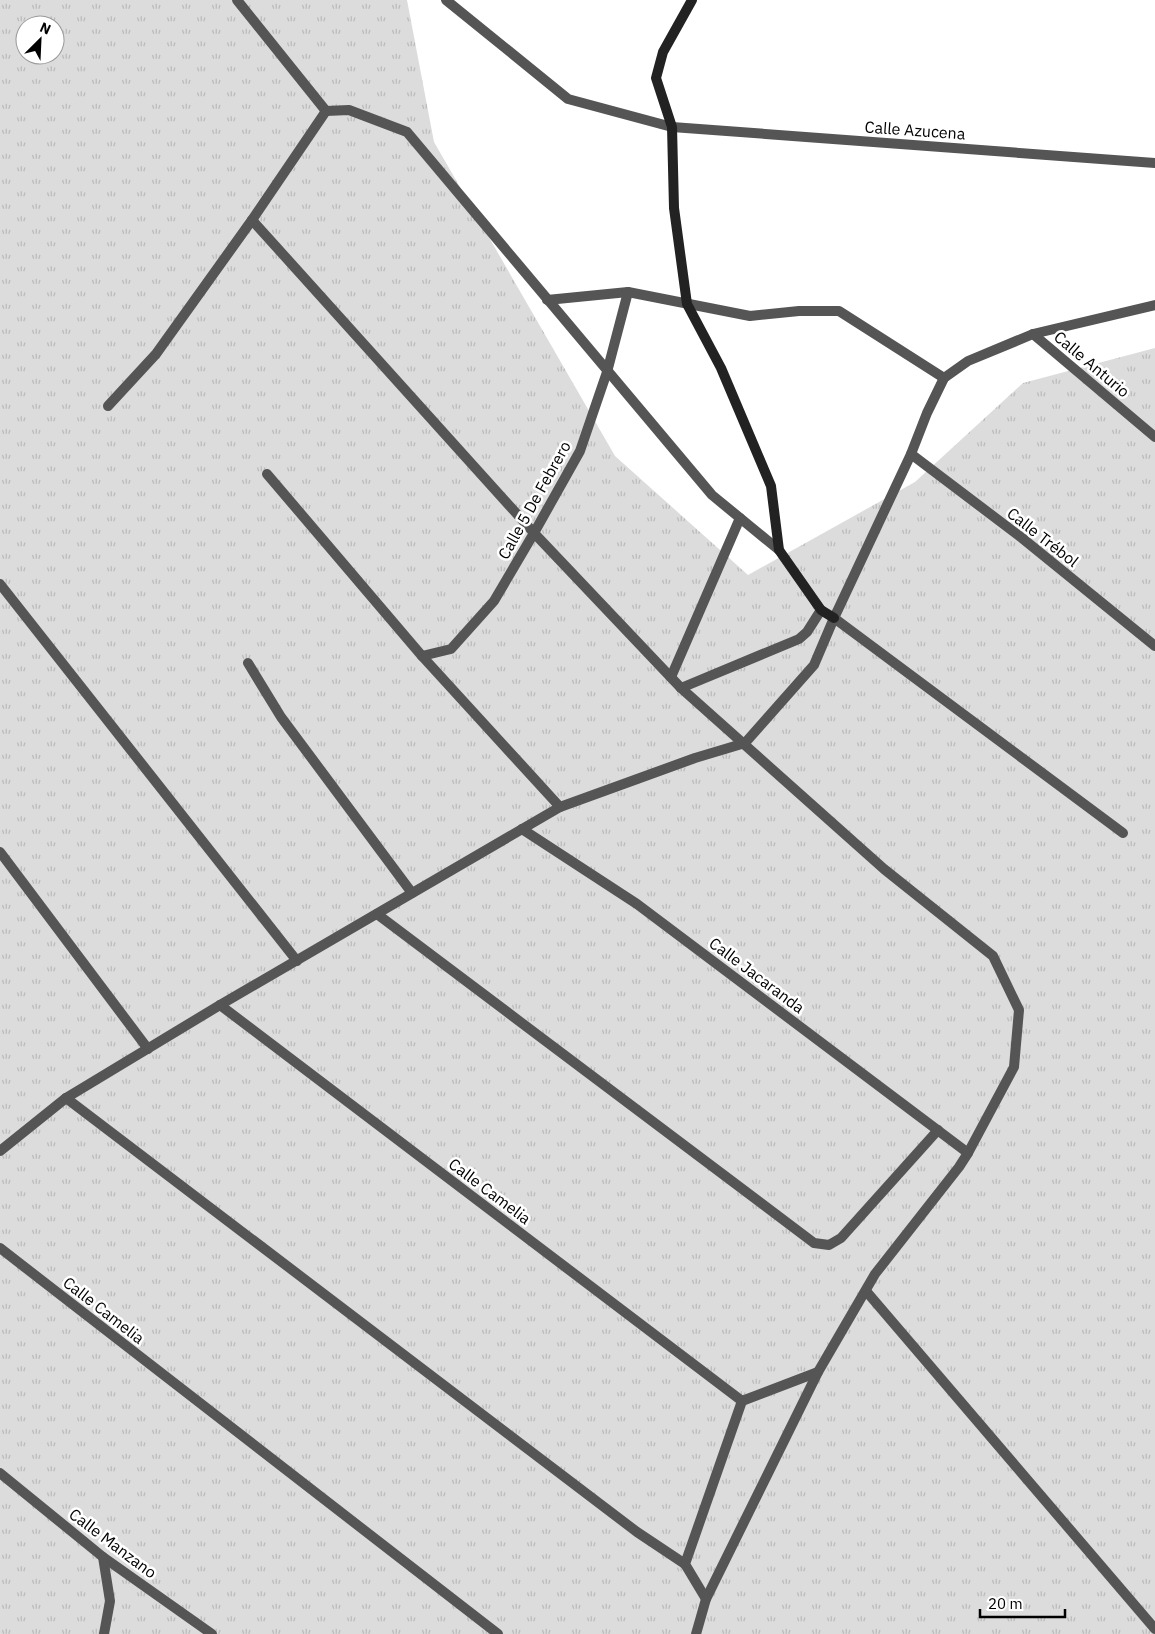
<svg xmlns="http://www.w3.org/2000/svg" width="1155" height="1634" font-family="'IBM Plex Sans',sans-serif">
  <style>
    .grass { fill: url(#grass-tufts); fill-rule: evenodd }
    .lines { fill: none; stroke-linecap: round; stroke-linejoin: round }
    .street { stroke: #555; stroke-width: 10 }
    .secondary { stroke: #222; stroke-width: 10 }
    .labels { text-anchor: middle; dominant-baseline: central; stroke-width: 5; stroke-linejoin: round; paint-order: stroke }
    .street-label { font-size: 16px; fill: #000; stroke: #fff }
  </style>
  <defs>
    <pattern id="grass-tufts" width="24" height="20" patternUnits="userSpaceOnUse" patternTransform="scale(1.25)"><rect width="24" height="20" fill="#dcdcdc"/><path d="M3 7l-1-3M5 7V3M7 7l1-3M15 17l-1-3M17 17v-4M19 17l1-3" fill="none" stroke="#bbb"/></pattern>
  </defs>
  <rect width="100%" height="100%" fill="#fff"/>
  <path class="grass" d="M0,0H407L434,142L615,456L748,575L915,482L1023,383L1155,348V1634H0ZM25,25H55V55H25Z"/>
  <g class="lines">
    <g class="street">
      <polyline points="237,0 326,111"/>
      <polyline points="446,0 568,99 672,127 1155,163"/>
      <polyline points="326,111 349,110 407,132 712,495 779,550"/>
      <polyline points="252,220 534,533 681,688 884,869 993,956 1019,1010 1014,1067 968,1153 959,1167 875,1274 818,1372 706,1599 696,1634"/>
      <polyline points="547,300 628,292 750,316 799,311 839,311 944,378"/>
      <polyline points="1033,334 1155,437"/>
      <polyline points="108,406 156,354 252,220 326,111"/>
      <polyline points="911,454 1022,538 1155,646"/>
      <polyline points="267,474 422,656 560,807"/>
      <polyline points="0,584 297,961"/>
      <polyline points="834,618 1123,833"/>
      <polyline points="422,656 451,649 494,601 534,533 580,451 607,372 628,292"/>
      <polyline points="248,663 281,717 412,893"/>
      <polyline points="671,677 740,518"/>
      <polyline points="681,688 799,639 807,632 821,610"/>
      <polyline points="522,829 637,904 968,1153"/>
      <polyline points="0,852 148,1049"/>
      <polyline points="377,914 814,1243 829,1245 841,1238 938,1130"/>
      <polyline points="220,1005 742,1401"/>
      <polyline points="66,1098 637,1532 685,1564"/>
      <polyline points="0,1151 66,1098 220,1005 560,807 695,758 745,743 814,665 834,618 911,454 927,413 944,378 968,361 1033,334 1155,305"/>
      <polyline points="0,1248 498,1634"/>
      <polyline points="866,1291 1155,1629"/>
      <polyline points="0,1473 103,1557 212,1634"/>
      <polyline points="103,1557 110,1601 104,1634"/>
      <polyline points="706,1599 685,1564 742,1401 818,1372"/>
    </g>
    <polyline class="secondary" points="692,0 663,52 656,78 672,127 674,208 687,304 721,368 771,486 779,550 821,610 834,618"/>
  </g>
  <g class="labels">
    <g class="street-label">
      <text transform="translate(915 130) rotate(4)">Calle Azucena</text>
      <text transform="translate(1092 364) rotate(40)">Calle Anturio</text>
      <text transform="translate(534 500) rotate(-61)">Calle 5 De Febrero</text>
      <text transform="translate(1043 537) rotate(38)">Calle Trébol</text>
      <text transform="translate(757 975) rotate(37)">Calle Jacaranda</text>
      <text transform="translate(490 1191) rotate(37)">Calle Camelia</text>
      <text transform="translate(104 1310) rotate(38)">Calle Camelia</text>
      <text transform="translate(113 1543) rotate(37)">Calle Manzano</text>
    </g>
  </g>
  <g transform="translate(40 40) rotate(24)"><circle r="24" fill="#ffffff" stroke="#999999"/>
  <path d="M0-4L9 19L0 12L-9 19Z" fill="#000000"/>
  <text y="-8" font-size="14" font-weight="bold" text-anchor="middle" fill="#000000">N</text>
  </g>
  <path d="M980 1609v8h85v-8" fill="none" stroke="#000000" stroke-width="2.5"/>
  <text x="988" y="1609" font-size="15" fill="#000000" stroke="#ffffff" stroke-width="4" paint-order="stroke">20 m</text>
</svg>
